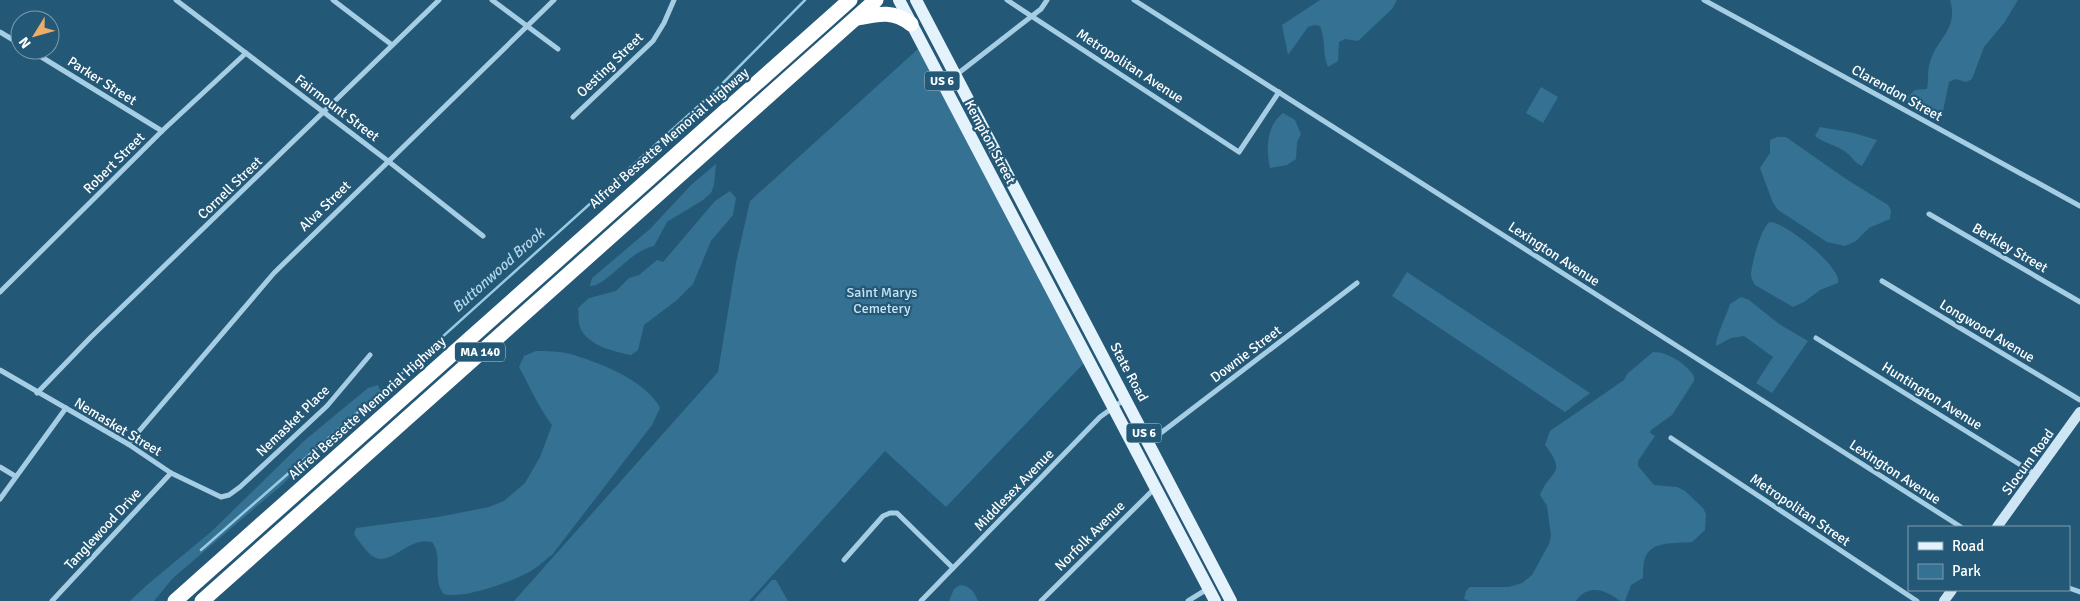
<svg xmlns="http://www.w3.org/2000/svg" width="2080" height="601" font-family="Signika,sans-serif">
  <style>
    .green { fill: #357192 }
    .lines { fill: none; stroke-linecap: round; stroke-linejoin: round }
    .stream { stroke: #99cae4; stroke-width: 2.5 }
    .street { stroke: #a5cde3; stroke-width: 5 }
    .secondary { stroke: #cee5f3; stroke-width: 10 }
    .primary { stroke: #e4f2fc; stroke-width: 12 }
    .highway { stroke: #fff; stroke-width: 15 }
    .labels { text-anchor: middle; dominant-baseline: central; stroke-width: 4.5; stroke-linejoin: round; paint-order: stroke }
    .shield { fill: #245877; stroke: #bdcdd6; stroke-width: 1 }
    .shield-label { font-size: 12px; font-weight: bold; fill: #fff }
    .street-label { font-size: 14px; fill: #fff; stroke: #245877 }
    .park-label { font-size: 14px; fill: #c7e3f3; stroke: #245877 }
    .water-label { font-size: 15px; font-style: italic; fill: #b0d6eb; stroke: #245877 }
  </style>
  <rect width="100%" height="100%" fill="#245877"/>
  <g class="green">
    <path d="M1320,0H1397L1392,9L1358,41L1345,39L1339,42L1338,61L1328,67C1322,54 1326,40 1320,26L1314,25L1308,27L1288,55L1282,25Z"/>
    <path d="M1950,0H2018L2004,23L1984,47L1972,79L1966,82L1956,79L1949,82L1943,111L1933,116L1904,100L1915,90L1927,89C1929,80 1927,71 1930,62C1937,38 1959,29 1950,0Z"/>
    <polygon points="918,49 1084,363 946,507 885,451 749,601 514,601 718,372 736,263 750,201"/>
    <polygon points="1541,87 1558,97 1543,123 1526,113"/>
    <path d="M1283,113L1295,120L1301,134L1297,142L1296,159L1287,165L1270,168C1266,149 1266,126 1283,113Z"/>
    <path d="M1820,127L1854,133L1877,140L1862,166C1855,163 1853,158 1847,153C1837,145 1825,144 1815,136Z"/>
    <polygon points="1777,137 1786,137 1846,179 1888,205 1891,210 1890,219 1869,228 1856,241 1845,246 1827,242 1778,210 1773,203 1760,168 1770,153 1770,140"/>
    <path d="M716,164L714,185L711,193L703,200L667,222L654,246C629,251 606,287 590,286L592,278L650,229L692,184Z"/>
    <path d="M730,191L736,198L733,215L711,241L693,284L677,300L644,325L638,350L631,355C615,352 586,345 580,327C578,322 579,314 578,308L589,298L616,291L629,278L639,275L657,260L663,262L715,201Z"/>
    <path d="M1770,222C1785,222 1843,268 1838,283L1820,290L1804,302L1793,307L1755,285C1753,282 1751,278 1751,274C1752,263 1761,227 1770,222Z"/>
    <polygon points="1407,272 1590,393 1565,412 1392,296"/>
    <path d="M1741,297L1749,300L1779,324L1808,341L1772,393L1756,383L1773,357L1744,336L1731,338L1716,346C1715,339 1727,314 1730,304Z"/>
    <path d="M536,351C547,351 559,351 570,354C598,362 646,380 660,408L652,425L552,555C546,559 540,565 534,569C518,580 462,600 444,594C431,579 444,557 432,542C407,536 390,570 371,555C365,550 359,541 354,534L356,528L438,517L489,507L504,501L525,483L540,457L552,425C539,408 530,387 519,367L524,356Z"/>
    <path d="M1653,352C1668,352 1685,363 1694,376V381L1672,415L1651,430L1650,433L1655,436L1638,461V466L1654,485L1677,487L1685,491L1703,508L1706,514L1705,530L1692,542C1677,544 1648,539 1644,562C1643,567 1643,572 1643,578L1631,585L1625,601H1620C1606,590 1588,583 1576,601H1469L1464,599L1466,591L1470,587H1509L1522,583L1532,575L1549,544L1551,536L1547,506L1540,495C1550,469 1568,475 1545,445L1550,431L1624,380L1627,374Z"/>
    <polygon points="378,385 381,393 373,402 331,435 283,484 173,578 154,601 130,601 147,585 212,531 305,440 368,388"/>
    <polygon points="772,580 776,580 788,601 753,601"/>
    <path d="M960,585C971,586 974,592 978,601H949L954,589Z"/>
  </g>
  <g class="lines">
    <polyline class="stream" points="201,550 389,385 714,92 805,0"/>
    <g class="street">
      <polyline points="176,0 388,161 483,236"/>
      <polyline points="333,0 392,45"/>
      <polyline points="492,0 558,49"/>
      <polyline points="1007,0 1239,152 1279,92"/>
      <polyline points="1134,0 1961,527"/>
      <polyline points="1704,0 2080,206"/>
      <polyline points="0,32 20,44"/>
      <polyline points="30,50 162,131"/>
      <polyline points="956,75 1041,9 1047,0"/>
      <polyline points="573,117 653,41 664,23 674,0"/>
      <polyline points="1929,214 2080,302"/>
      <polyline points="1882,281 2080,400"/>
      <polyline points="0,292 162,131 246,53"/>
      <polyline points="1816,338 2035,474"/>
      <polyline points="0,370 128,444 171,473 221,497 229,495 240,487 327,406 370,355"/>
      <polyline points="37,393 91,337 439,0"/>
      <polyline points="1671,438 1917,601"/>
      <polyline points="1149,442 1357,283"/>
      <polyline points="128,444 274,273 554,0"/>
      <polyline points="0,467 15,476"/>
      <polyline points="0,499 66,408"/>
      <polyline points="844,560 883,516 890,513 897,513 953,568"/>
      <polyline points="2069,588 2080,592"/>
      <polyline points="52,601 171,473"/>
      <polyline points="921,601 1100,417 1125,399"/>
      <polyline points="1041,601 1155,488"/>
      <polyline points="1188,601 1209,588"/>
    </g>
    <g class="secondary">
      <polyline points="1997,527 2080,412"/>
      <polyline points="1944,601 1952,590"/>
    </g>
    <g class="primary">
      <polyline points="899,0 1215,601"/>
      <polyline points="916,0 1231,601"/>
    </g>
    <g class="highway">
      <path d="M858,18C878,14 893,10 911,24"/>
      <polyline points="175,601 850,0"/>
      <polyline points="202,601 876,0"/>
    </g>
  </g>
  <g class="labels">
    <g class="shield">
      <rect x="924.5" y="71.5" width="35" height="19" rx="4"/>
      <rect x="455" y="342.5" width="50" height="19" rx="4"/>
      <rect x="1126.5" y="423.5" width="35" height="19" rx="4"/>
    </g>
    <g class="shield-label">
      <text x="942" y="81">US 6</text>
      <text x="480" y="352">MA 140</text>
      <text x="1144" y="433">US 6</text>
    </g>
    <g class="street-label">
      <text transform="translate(610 65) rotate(-44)">Oesting Street</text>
      <text transform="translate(1130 66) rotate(33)">Metropolitan Avenue</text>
      <text transform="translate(102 81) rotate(32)">Parker Street</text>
      <text transform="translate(1897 93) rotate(29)">Clarendon Street</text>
      <text transform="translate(337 108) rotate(37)">Fairmount Street</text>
      <text transform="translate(669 138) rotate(-41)">Alfred Bessette Memorial Highway</text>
      <text transform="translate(990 142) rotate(62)">Kempton Street</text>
      <text transform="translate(114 163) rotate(-45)">Robert Street</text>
      <text transform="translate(230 188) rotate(-44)">Cornell Street</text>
      <text transform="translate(325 206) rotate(-44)">Alva Street</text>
      <text transform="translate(2010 248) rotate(30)">Berkley Street</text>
      <text transform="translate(1554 254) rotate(33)">Lexington Avenue</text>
      <text transform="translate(1987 331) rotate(31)">Longwood Avenue</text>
      <text transform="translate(1246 354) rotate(-37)">Downie Street</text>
      <text transform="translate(1129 372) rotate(62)">State Road</text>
      <text transform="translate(1932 396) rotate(32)">Huntington Avenue</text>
      <text transform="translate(367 408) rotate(-42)">Alfred Bessette Memorial Highway</text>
      <text transform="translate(293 421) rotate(-44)">Nemasket Place</text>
      <text transform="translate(118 427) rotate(31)">Nemasket Street</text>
      <text transform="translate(2028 462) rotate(-54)">Slocum Road</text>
      <text transform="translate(1895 472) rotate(33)">Lexington Avenue</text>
      <text transform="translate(1014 490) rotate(-46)">Middlesex Avenue</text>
      <text transform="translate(1800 510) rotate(34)">Metropolitan Street</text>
      <text transform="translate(103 529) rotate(-47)">Tanglewood Drive</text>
      <text transform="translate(1090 536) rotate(-45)">Norfolk Avenue</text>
    </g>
    <g class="park-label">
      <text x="882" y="292">Saint Marys<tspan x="882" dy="16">Cemetery</tspan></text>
    </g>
    <g class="water-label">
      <text transform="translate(498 270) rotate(-42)">Buttonwood Brook</text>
    </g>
  </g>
  <rect x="1908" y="526" width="162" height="65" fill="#245877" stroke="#7c9bad"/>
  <rect x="1918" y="542" width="25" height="8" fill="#e4f2fc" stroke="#7c9bad"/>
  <text x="1952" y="551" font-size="15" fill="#ffffff">Road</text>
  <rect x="1918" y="564" width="25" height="15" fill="#357192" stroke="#7c9bad"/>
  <text x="1952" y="576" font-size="15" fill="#ffffff">Park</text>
  <g transform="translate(35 35) rotate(233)"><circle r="24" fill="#245877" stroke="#7c9bad"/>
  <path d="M0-4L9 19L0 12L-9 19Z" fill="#edad69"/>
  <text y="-8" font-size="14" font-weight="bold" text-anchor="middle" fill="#ffffff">N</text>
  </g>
</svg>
